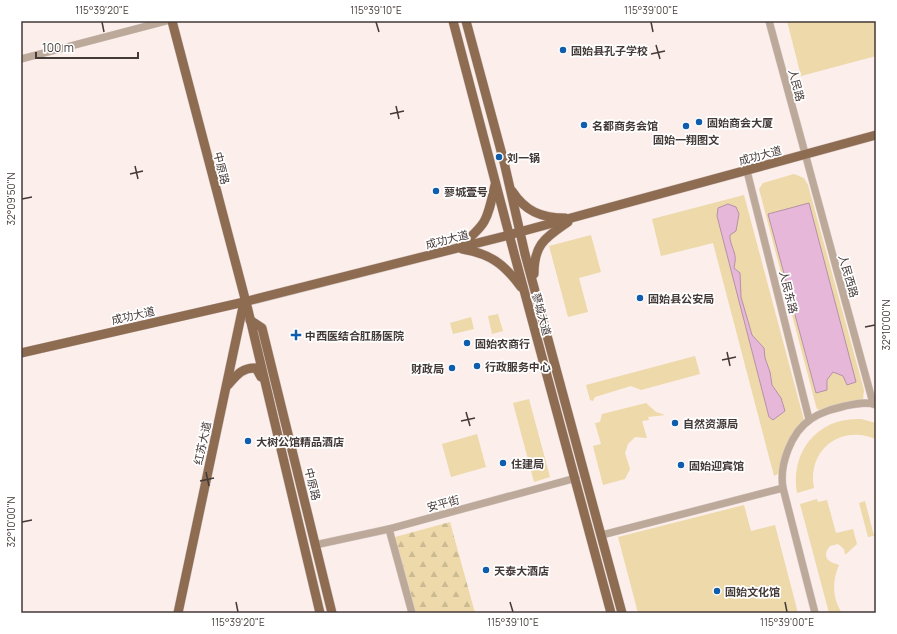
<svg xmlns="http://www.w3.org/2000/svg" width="897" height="634" font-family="Manrope,'Noto Sans SC',sans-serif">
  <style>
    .grass { fill: #edd9a9 }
    .forest { fill: url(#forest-firs) }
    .water { fill: #e6b7d8; stroke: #b591a8 }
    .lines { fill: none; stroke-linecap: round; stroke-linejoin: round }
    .minor-casing { stroke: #d7cac7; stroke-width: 8 }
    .major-casing { stroke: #d7cac7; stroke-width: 10 }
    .minor { stroke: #bca99a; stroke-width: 7 }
    .major { stroke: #8e6c52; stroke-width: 9 }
    .ticks { fill: none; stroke: #433937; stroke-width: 1.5 }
    .poi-dot { fill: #0f5dac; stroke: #fff; stroke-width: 1.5 }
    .labels { text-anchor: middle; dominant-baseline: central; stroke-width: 3.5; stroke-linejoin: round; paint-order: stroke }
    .poi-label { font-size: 11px; font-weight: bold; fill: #433937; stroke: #fff; text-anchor: start }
    .street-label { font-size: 11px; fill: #433937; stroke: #fff }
    .neatline { fill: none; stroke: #433937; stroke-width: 1.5 }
    .ticks-label { font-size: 10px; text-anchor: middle; fill: #433937 }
  </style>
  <defs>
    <pattern id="forest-firs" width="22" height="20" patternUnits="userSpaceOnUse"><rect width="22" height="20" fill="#edd9a9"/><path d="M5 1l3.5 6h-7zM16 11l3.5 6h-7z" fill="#ccbb92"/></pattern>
  </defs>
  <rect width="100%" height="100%" fill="#fceeeb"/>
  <g class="grass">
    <polygon points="787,21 876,21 876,56 801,76"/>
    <polygon points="794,174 804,178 808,185 864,390 863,400 820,410 817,409 816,406 759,189 763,183"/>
    <polygon points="744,195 805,424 802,426 782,472 774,476 713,243 661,256 652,219"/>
    <polygon points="591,235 601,272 579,278 588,312 568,317 549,246"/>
    <polygon points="498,314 503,331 492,334 488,316"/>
    <polygon points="471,317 474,329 453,334 450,323"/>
    <polygon points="695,356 700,374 641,390 631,386 595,397 593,401 590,400 586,385"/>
    <polygon points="529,399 550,477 534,482 513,403"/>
    <polygon points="646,403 656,412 665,415 648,417 649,420 642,421 647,438 635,437 628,444 625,453 630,469 625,479 603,485 593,446 601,444 595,423 600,422 602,414"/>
    <path d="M861,419L876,423V439C840,424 807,450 814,488L797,493C790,451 818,417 861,419Z"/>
    <polygon points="477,434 486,467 451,477 442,444"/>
    <path d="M817,499L818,502L827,500L836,533L853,529L857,544L845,555L844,549L838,544L830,546C821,557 828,562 839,565C832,581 832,598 842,613H829L800,504Z"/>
    <polygon points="865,501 874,536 868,537 859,503"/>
    <polygon points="744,505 751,531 775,525 798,613 638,613 618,537"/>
  </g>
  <polygon class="forest" points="450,522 475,613 416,613 395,537"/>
  <g class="water">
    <polygon points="809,203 856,382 847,385 843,376 833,372 827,380 827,390 816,393 768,214"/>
    <path d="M728,204L736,207L739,214L736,231L730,235C729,244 737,253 735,262C735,264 734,266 734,268L740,273L741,297L752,335L764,348L765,358L770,372L772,385L781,398L785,411L773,420L769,417L717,216L718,208Z"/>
  </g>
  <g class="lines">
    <defs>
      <g id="minor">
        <polyline points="769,21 873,403"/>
        <polyline points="21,59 166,21"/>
        <polyline points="747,171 809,419"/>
        <polyline points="389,529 412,613"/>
        <polyline points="602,535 783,488"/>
        <polyline points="315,545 389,529 576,478"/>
        <path d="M815,613L783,488C779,465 791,432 811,419C821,412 833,409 845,406C854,404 867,401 876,405"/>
      </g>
      <g id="major">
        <polyline points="172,21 248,310 320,613"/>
        <polyline points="453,21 514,253 611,613"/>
        <polyline points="466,21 504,162 525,254 622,613"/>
        <path d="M512,191C525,211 541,218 565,218"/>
        <path d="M459,247C487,224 487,221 495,185"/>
        <path d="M462,249C491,254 504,264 521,287"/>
        <path d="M534,274C534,244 545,238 568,222"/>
        <polyline points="250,320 262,328 332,613"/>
        <polyline points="21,353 244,302 509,235 876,135"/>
        <path d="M228,385C236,376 242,367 256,368L261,377"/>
        <polyline points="178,613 244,302"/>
      </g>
    </defs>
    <use href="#minor" class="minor-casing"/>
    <use href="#major" class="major-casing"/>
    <use href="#minor" class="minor"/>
    <use href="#major" class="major"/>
  </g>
  <path class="ticks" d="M102,22L104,32M376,22L379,32M651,22L653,32M656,45L660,59M651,54L665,51M396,106L399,119M390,114L404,111M135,166L138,179M130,174L143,171M22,199L32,197M865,327L875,325M727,352L730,366M722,360L736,357M466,412L470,426M461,421L475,418M206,472L209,486M200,481L214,478M22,522L32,520M236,602L238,612M510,602L513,612M785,602L787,612"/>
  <g class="poi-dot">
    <circle cx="563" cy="50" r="4"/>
    <circle cx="699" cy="122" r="4"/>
    <circle cx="584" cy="125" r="4"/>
    <circle cx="686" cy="126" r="4"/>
    <circle cx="499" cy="157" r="4"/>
    <circle cx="436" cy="191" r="4"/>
    <circle cx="640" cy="298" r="4"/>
    <path d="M294 329h4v4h4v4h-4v4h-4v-4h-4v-4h4z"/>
    <circle cx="467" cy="343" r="4"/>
    <circle cx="477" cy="366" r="4"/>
    <circle cx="452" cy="368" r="4"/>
    <circle cx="675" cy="423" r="4"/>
    <circle cx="248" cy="441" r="4"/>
    <circle cx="503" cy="463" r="4"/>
    <circle cx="681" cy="465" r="4"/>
    <circle cx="486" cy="570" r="4"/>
    <circle cx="717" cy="591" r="4"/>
  </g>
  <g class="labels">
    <g class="poi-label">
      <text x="571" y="50">固始县孔子学校</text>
      <text x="707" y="122">固始商会大厦</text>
      <text x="592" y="125">名都商务会馆</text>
      <text x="686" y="139" text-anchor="middle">固始一翔图文</text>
      <text x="507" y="157">刘一锅</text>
      <text x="444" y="191">蓼城壹号</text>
      <text x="648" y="298">固始县公安局</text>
      <text x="305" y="335">中西医结合肛肠医院</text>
      <text x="475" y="343">固始农商行</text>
      <text x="485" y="366">行政服务中心</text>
      <text x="444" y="368" text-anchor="end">财政局</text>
      <text x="683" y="423">自然资源局</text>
      <text x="256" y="441">大树公馆精品酒店</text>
      <text x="511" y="463">住建局</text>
      <text x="689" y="465">固始迎宾馆</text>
      <text x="494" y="570">天泰大酒店</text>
      <text x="725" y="591">固始文化馆</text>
    </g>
    <g class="street-label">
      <text transform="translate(797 85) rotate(75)">人民路</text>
      <text transform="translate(760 155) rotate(-15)">成功大道</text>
      <text transform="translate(222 168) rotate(76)">中原路</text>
      <text transform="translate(447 239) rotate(-14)">成功大道</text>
      <text transform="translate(849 276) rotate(74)">人民西路</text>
      <text transform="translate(789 292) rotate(76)">人民东路</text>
      <text transform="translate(542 314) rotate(75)">蓼城大道</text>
      <text transform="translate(133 315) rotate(-13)">成功大道</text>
      <text transform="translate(202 443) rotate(-78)">红苏大道</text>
      <text transform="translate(313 484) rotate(76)">中原路</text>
      <text transform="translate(443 503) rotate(-15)">安平街</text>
    </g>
  </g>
  <rect width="897" height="634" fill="none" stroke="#ffffff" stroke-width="44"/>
  <path d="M36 52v6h102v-6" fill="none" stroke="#433937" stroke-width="2"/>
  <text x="42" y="52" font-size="12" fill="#433937" stroke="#ffffff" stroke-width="3" paint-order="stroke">100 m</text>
  <rect x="22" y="22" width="853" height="590" class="neatline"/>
  <g class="ticks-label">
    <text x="102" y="14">115°39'20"E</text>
    <text x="376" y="14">115°39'10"E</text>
    <text x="651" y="14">115°39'00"E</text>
    <text transform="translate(11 199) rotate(-90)" y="4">32°09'50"N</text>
    <text transform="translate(886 325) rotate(-90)" y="4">32°10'00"N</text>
    <text transform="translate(11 522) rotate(-90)" y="4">32°10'00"N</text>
    <text x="238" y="626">115°39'20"E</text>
    <text x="513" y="626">115°39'10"E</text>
    <text x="787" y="626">115°39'00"E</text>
  </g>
</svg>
